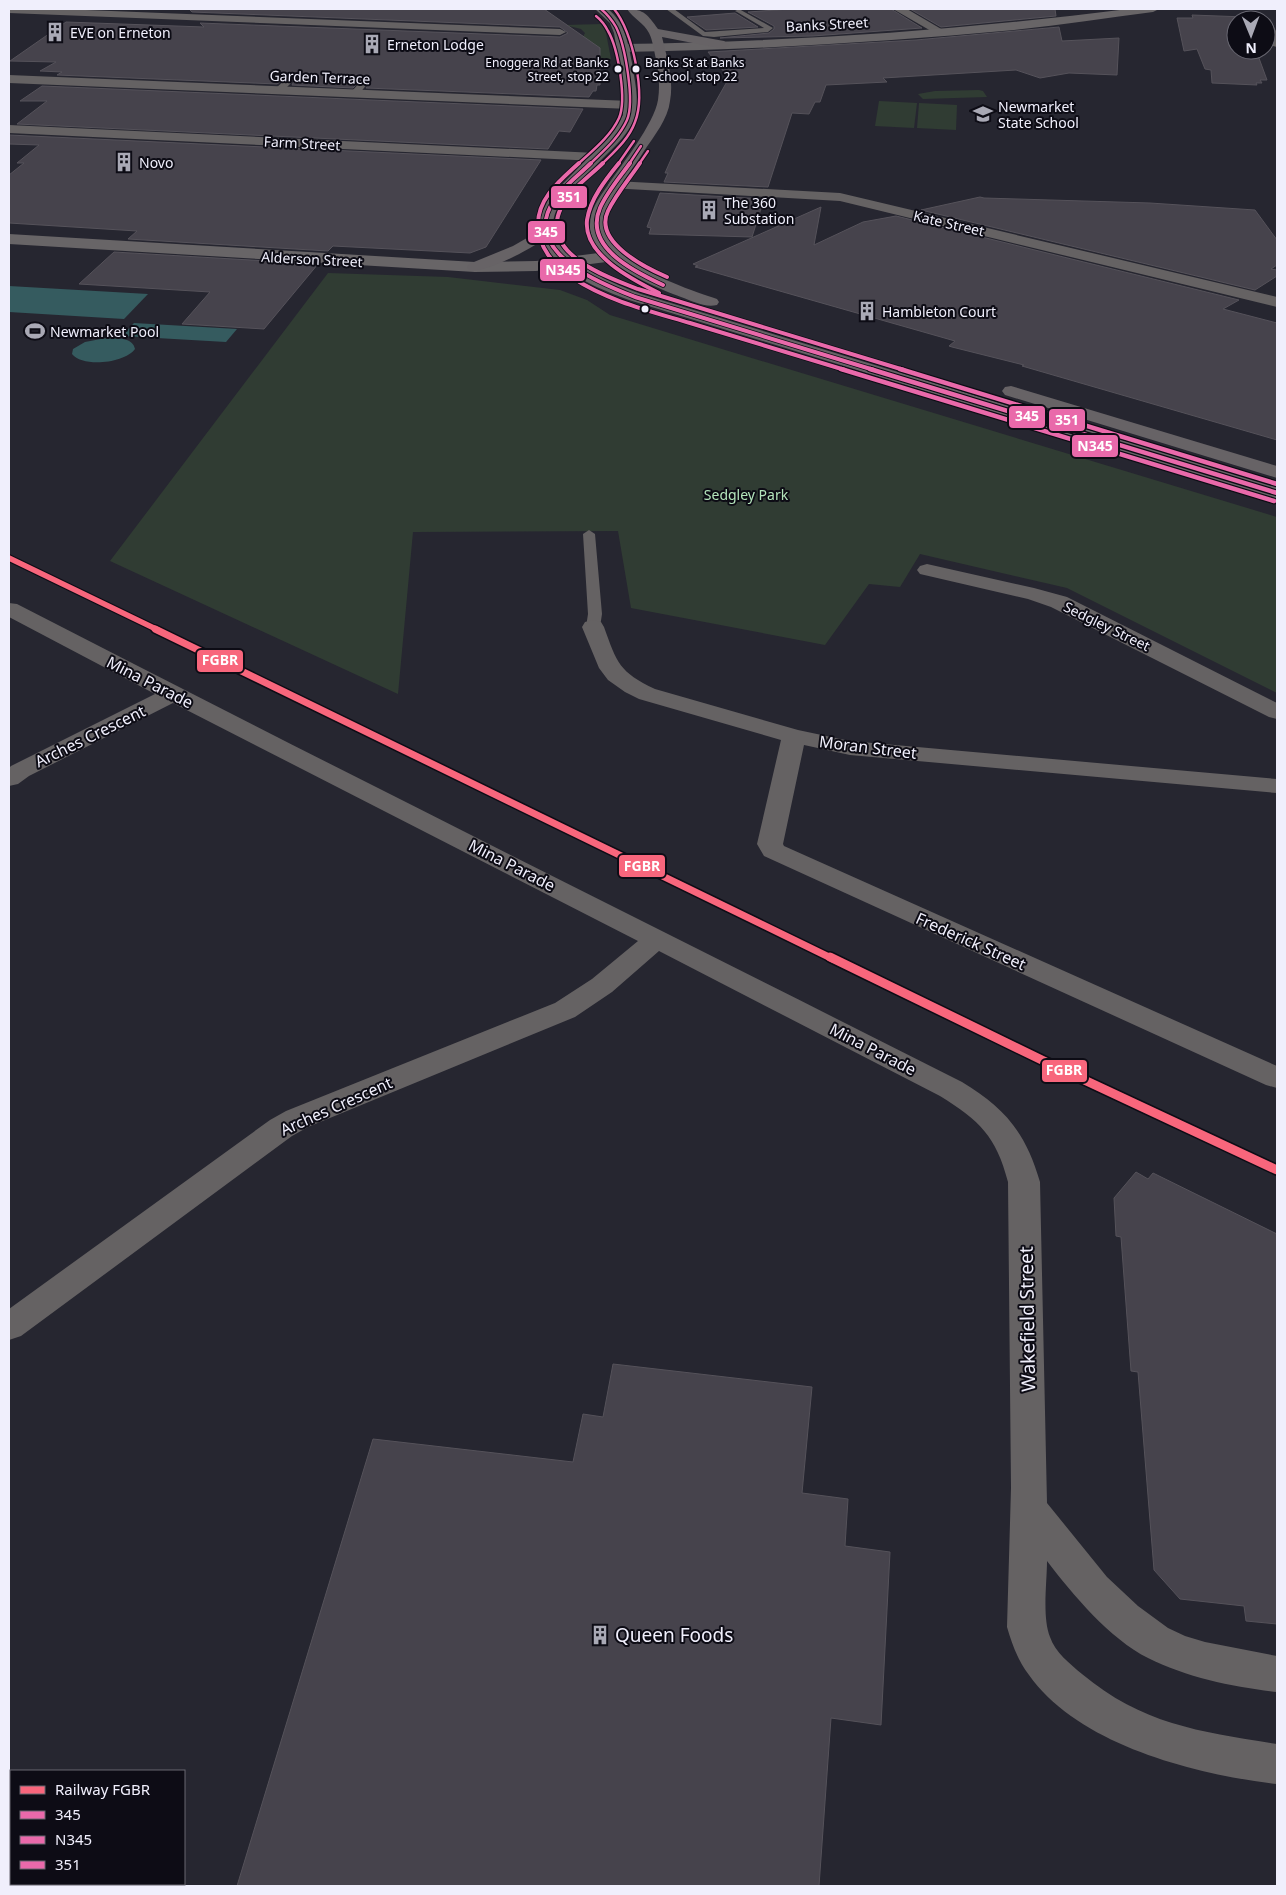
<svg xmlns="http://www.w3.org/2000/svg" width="1286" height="1895" font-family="'Noto Sans',sans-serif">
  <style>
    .green { fill: #303c33 }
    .water { fill: #355b5f }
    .building { fill: #46434c; stroke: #55525a }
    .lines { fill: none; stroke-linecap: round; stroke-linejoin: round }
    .lane { fill: #656263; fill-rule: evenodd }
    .street { fill: #656263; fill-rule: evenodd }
    .secondary { fill: #686567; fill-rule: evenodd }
    .primary { fill: #676366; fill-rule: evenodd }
    .bus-1-far2-casing { stroke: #0d0c15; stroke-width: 4.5 }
    .bus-1-far1-casing { stroke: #0d0c15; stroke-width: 5.5 }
    .bus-1-casing { stroke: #0d0c15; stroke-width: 7 }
    .bus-2-far2-casing { stroke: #0d0c15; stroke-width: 4.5 }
    .bus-2-far1-casing { stroke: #0d0c15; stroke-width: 5.5 }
    .bus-2-casing { stroke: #0d0c15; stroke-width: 7 }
    .bus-3-far2-casing { stroke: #0d0c15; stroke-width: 4.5 }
    .bus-3-far1-casing { stroke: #0d0c15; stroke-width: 5.5 }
    .bus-3-casing { stroke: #0d0c15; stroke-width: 7 }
    .bus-1-far2 { stroke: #e969aa; stroke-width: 2.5 }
    .bus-1-far1 { stroke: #e969aa; stroke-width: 4 }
    .bus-1 { stroke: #e969aa; stroke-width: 4.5 }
    .bus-2-far2 { stroke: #e969aa; stroke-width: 2.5 }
    .bus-2-far1 { stroke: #e969aa; stroke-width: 4 }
    .bus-2 { stroke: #e969aa; stroke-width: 4.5 }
    .bus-3-far2 { stroke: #e969aa; stroke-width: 2.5 }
    .bus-3-far1 { stroke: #e969aa; stroke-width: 4 }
    .bus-3 { stroke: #e969aa; stroke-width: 4.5 }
    .rail-1-far2-casing { stroke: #0d0c15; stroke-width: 8 }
    .rail-1-far1-casing { stroke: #0d0c15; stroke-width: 10 }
    .rail-1-casing { stroke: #0d0c15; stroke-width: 12 }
    .rail-1-far2 { stroke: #f8667c; stroke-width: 5.5 }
    .rail-1-far1 { stroke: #f8667c; stroke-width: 7 }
    .rail-1 { stroke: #f8667c; stroke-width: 9 }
    .bus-dot { fill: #f0effc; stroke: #0d0c15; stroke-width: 2 }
    .labels { text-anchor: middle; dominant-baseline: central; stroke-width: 4; stroke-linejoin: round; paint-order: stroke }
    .far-bus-label { font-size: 12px; fill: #f0effc; stroke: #0d0c15; text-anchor: end }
    .far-street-label { font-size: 14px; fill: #f0effc; stroke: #0d0c15 }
    .far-poi-label { font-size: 14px; fill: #f0effc; stroke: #0d0c15; text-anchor: start }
    .far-park-label { font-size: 14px; fill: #b3e4bb; stroke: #0d0c15 }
    .street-label { font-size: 16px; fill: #f0effc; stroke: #0d0c15 }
    .near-street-label { font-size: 19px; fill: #f0effc; stroke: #0d0c15 }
    .near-poi-label { font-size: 19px; fill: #f0effc; stroke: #0d0c15; text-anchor: start }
    .line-badge { stroke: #0d0c15; stroke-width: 2 }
    .badge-label { font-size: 14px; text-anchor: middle; font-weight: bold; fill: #fff }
  </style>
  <rect width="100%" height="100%" fill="#262630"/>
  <g class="green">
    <polygon points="602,24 606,33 611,59 571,59 585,33 581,29 565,25"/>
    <polygon points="979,90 983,91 987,97 923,99 918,94 935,91"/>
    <polygon points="879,101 917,103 914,128 875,126"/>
    <polygon points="919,103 957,105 956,130 917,128"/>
    <polygon points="328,273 448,277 560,290 587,300 610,315 1277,517 1277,693 1067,588 920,554 900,587 869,584 825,645 631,608 618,531 413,532 398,694 110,561"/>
  </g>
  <g class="water">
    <polygon points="9,286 148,294 124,319 9,312"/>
    <polygon points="134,323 237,329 226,342 122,336"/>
    <path d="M106,338C116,338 133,337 135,349C125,363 83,368 72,354L73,349L85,342Z"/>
  </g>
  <g class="building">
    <polygon points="189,9 544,9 600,48 600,85 597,85 596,91 593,91 589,97 366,88 371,81 363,78 353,88 292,85 294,81 286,78 277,84 57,75 62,72 40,71 56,62 10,61 66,22 204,27 200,23 560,37 568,33 560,27 192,12"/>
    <polygon points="790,9 891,9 922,28 812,36 720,38 769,33 774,29 774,26 748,12"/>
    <polygon points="910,9 1055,9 1056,16 941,27"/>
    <polygon points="735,13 758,27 706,30 687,17"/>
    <polygon points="1192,15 1245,17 1246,20 1236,20 1236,50 1256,50 1267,80 1260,80 1262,83 1256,83 1257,85 1212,83 1211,70 1205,69 1197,49 1184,51 1177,18 1193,18"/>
    <polygon points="1059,27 1062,41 1119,38 1117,75 1069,73 1040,78 1016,70 883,78 887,82 826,85 820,102 815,102 809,114 792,113 768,187 664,182 668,173 665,173 680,139 694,140 729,78 708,52 916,40"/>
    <polygon points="42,86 583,109 570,132 559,131 548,149 17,124 47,101 20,101"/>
    <polygon points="9,135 541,160 486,247 470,253 333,246 328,251 128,239 137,231 9,223 9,175 24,163 17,163 39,145 9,144"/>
    <polygon points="660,193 764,199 752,237 649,234 651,228 647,227"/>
    <polygon points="980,197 984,198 1150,203 1255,210 1277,240 1277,265 1271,269 1277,270 1277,276 1255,290 921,210"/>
    <polygon points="821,207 814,245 863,222 896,216 1239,300 1223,309 1277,323 1277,440 1022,366 1024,365 952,347 949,346 955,341 699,268 695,267 698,266 693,264"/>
    <polygon points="114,252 318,264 264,329 182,324 210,292 79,284"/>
    <polygon points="1136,1172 1148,1179 1153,1173 1277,1234 1277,1624 1246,1621 1244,1606 1180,1599 1154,1570 1138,1372 1131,1371 1121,1237 1116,1236 1114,1198"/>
    <polygon points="613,1364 812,1387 802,1493 848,1499 845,1546 890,1552 881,1725 831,1718 819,1886 237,1886 373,1439 573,1462 583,1414 603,1417"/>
  </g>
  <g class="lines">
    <g class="lane">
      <polygon points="666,9 674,9 705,32 764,28 737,12 735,11 739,9 773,28 768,32 714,37 703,36"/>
      <polygon points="285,80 292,82 282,92 276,92 276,88"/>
      <polygon points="362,80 369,82 358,95 352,95 352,91"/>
      <polygon points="589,530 595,534 602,614 600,627 593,631 586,627 588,614 583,534"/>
    </g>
    <g class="street">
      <polygon points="9,9 61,9 560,29 566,32 560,35 9,13"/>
      <polygon points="893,9 907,9 948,33 942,36 938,35"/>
      <polygon points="1266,18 1270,19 1277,33 1277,47 1273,46 1266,33 1266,20 1261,20"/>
      <polygon points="9,75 630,101 636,105 630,109 9,83"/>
      <polygon points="9,125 596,153 603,157 596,161 9,133"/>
      <polygon points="615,181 840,193 1277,297 1277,307 840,201 610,188 608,185 610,182"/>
      <polygon points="927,564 1034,588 1067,597 1277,703 1277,719 1269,717 1051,607 1028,599 920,574 917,570 920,566"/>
      <path d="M9,603L17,604C331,766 647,923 962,1082C1005,1108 1026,1133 1040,1182L1047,1503L1107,1577L1138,1606L1168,1628L1185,1636L1205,1642L1277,1656V1692C1234,1687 1188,1678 1148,1658C1110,1639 1073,1595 1047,1561C1047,1583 1042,1617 1050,1637C1055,1652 1070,1664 1082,1674C1143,1725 1202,1732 1277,1744V1784C1197,1775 1078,1745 1029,1675C1018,1661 1012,1644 1007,1627L1011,1488L1008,1182C996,1136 980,1121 940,1096L659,951L612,992L575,1017L308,1127L292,1136L21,1336L9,1340V1309L270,1120L286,1111L555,1003L592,979L638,941L173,703L29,776L18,784L9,786V768L11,766L155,694L9,617Z"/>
      <path d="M593,620L601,622L604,627C617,663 619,672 655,689L798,730L850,741L1277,779V793L850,755L804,745L783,844L784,846L1277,1066V1088L1266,1085L764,856L757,844L781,740L639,699L625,692L608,680L599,668L582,627L585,622Z"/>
    </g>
    <g class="secondary">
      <path d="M1128,9H1159L1153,12C1107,18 1061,25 1014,30C884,42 753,50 622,52L616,48L622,44C791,42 960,30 1128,9Z"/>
      <polygon points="9,234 475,262 536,261 614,251 619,253 622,256 619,259 614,261 536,271 475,272 9,244"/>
    </g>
    <g class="primary">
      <path d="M595,9H608C625,23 628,42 632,63C634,79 640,100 635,116C630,133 615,146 603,158C590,172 571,187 561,202C528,251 607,281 641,294L1277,487V499L629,300C597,288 560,274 542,241C527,250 486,274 469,270L467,267L469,264L513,246L539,231V219L549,198L610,135L623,115L622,81L614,33L610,23Z"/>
      <path d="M627,9C644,9 648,15 658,29L724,41L730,45L724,49L662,37C667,58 674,79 670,101C668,119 654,136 644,151C633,169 615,190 607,209C586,257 685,288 717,299L719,302L717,305C705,308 692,301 681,297C654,287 588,260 590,225C590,209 599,198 608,185C622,164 654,124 658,100C660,86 659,73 656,59C654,51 653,41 649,33C644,23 633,18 627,9Z"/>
      <polygon points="1011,386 1277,466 1277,478 1005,395 1002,391 1005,387"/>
    </g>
    <defs>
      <g id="bus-1-far2">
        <path d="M590,164C603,151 619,138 627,120C635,101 625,45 616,27C612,20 607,14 601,9"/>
        <polyline points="629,164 641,146"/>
      </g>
      <g id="bus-1-far1">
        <path d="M591,163C576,178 550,196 546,219C540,260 605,285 635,297L874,370"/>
        <path d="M630,163C620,177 607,192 600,208C583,247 635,272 663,285"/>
      </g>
      <polyline id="bus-1" points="870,369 1277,493"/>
      <g id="bus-2-far2">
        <path d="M578,164C592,151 611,136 619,118C627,100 618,48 608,31C605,25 601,20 596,16"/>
        <polyline points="618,164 634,141"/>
      </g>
      <g id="bus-2-far1">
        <path d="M579,163C562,179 538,197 538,224C538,247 554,266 573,278C608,301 650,311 690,323C741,338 793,354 845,370"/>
        <path d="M619,163C606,179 590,199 587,220C583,255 633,280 659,293"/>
      </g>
      <polyline id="bus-2" points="841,369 1274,501"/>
      <g id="bus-3-far2">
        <path d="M602,164C614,152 629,139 635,122C646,95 633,31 614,9"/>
        <polyline points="639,164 648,151"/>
      </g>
      <g id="bus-3-far1">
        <path d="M603,163C590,176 569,190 561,208C539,253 606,277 638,289L904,370"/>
        <path d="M640,163C630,178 616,194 608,211C593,242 646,268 667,277"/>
      </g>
      <polyline id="bus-3" points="900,369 1277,484"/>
    </defs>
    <use href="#bus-1-far2" class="bus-1-far2-casing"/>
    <use href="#bus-1-far1" class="bus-1-far1-casing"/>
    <use href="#bus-1" class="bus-1-casing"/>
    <use href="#bus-2-far2" class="bus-2-far2-casing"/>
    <use href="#bus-2-far1" class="bus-2-far1-casing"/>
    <use href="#bus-2" class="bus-2-casing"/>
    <use href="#bus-3-far2" class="bus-3-far2-casing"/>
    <use href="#bus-3-far1" class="bus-3-far1-casing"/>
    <use href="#bus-3" class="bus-3-casing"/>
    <use href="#bus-1-far2" class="bus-1-far2"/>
    <use href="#bus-1-far1" class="bus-1-far1"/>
    <use href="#bus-1" class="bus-1"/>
    <use href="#bus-2-far2" class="bus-2-far2"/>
    <use href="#bus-2-far1" class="bus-2-far1"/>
    <use href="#bus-2" class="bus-2"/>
    <use href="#bus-3-far2" class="bus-3-far2"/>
    <use href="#bus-3-far1" class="bus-3-far1"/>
    <use href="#bus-3" class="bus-3"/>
    <defs>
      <polyline id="rail-1-far2" points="9,558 158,630"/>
      <polyline id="rail-1-far1" points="155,629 833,959"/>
      <polyline id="rail-1" points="830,957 1048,1063 1277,1170"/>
    </defs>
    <use href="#rail-1-far2" class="rail-1-far2-casing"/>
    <use href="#rail-1-far1" class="rail-1-far1-casing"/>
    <use href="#rail-1" class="rail-1-casing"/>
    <use href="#rail-1-far2" class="rail-1-far2"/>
    <use href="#rail-1-far1" class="rail-1-far1"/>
    <use href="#rail-1" class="rail-1"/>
  </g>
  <defs>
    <symbol id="building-bare" viewBox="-9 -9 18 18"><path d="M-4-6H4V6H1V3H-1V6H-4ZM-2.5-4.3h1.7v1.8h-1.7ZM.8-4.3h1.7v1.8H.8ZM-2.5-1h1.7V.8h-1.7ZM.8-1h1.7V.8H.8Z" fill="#a9a9b5" stroke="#0d0c15" stroke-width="2.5" paint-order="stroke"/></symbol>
    <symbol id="school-bare" viewBox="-9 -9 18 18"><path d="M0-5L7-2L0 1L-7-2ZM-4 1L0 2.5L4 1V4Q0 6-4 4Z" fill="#a9a9b5" stroke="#0d0c15" stroke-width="2.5" paint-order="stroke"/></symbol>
    <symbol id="stadium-bare" viewBox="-9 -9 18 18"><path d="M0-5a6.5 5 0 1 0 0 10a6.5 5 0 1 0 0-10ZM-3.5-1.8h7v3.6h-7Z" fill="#a9a9b5" stroke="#0d0c15" stroke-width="2.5" paint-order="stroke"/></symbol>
  </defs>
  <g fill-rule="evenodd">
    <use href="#building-bare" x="41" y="18" width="28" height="28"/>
    <use href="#building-bare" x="358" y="30" width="28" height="28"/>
    <use href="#school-bare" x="969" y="100" width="28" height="28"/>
    <use href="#building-bare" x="110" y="148" width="28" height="28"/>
    <use href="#building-bare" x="695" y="196" width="28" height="28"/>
    <use href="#building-bare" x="853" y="297" width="28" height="28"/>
    <use href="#stadium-bare" x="21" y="317" width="28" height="28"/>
    <use href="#building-bare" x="586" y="1621" width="28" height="28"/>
  </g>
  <g class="bus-dot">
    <circle cx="618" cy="69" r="4.5"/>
    <circle cx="636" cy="69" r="4.5"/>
    <circle cx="645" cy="309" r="4.5"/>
  </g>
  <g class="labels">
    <g class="far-bus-label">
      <text x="609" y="62">Enoggera Rd at Banks<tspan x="609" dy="14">Street, stop 22</tspan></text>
      <text x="645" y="62" text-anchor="start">Banks St at Banks<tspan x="645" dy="14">- School, stop 22</tspan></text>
    </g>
    <g class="far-street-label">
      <text transform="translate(827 24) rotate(-3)">Banks Street</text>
      <text transform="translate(320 77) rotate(2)">Garden Terrace</text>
      <text transform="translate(302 143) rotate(3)">Farm Street</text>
      <text transform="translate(949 223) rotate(13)">Kate Street</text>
      <text transform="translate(312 259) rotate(3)">Alderson Street</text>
      <text transform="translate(1107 626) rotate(26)">Sedgley Street</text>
    </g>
    <g class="far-poi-label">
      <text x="70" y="32">EVE on Erneton</text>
      <text x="387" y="44">Erneton Lodge</text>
      <text x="998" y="106">Newmarket<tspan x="998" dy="16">State School</tspan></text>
      <text x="139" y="162">Novo</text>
      <text x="724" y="202">The 360<tspan x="724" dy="16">Substation</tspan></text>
      <text x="882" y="311">Hambleton Court</text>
      <text x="50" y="331">Newmarket Pool</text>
    </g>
    <g class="far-park-label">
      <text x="746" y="494">Sedgley Park</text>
    </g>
    <g class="street-label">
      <text transform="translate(150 682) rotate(27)">Mina Parade</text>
      <text transform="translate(90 736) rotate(-26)">Arches Crescent</text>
      <text transform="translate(868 747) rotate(7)">Moran Street</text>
      <text transform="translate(512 865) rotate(27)">Mina Parade</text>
      <text transform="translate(971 941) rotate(24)">Frederick Street</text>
      <text transform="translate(873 1049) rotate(27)">Mina Parade</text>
      <text transform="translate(336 1106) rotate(-24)">Arches Crescent</text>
    </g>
    <g class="near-street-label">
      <text transform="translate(1027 1319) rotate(-91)">Wakefield Street</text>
    </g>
    <g class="near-poi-label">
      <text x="615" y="1635">Queen Foods</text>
    </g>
  </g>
  <g class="line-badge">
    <rect x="550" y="185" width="38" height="24" rx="5" fill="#e969aa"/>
    <rect x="527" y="220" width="39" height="24" rx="5" fill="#e969aa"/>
    <rect x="539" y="258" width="47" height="24" rx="5" fill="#e969aa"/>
    <rect x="1008" y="405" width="38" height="24" rx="5" fill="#e969aa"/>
    <rect x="1048" y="408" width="38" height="24" rx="5" fill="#e969aa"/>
    <rect x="1071" y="434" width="48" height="24" rx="5" fill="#e969aa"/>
    <rect x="196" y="649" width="48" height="24" rx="5" fill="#f8667c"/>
    <rect x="618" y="854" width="48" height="24" rx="5" fill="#f8667c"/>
    <rect x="1041" y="1059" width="47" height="24" rx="5" fill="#f8667c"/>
  </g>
  <g class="badge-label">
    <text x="569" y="202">351</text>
    <text x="546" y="237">345</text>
    <text x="563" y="275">N345</text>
    <text x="1027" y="421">345</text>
    <text x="1067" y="425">351</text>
    <text x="1095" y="451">N345</text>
    <text x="220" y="665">FGBR</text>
    <text x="642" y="871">FGBR</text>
    <text x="1064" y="1075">FGBR</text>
  </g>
  <rect width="1286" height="1895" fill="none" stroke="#f0effc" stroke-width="20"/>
  <rect x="10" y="1770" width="175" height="115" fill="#0d0c15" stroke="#686771"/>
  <rect x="20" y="1786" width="25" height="8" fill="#f8667c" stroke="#686771"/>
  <text x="55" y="1795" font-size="15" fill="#f0effc">Railway FGBR</text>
  <rect x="20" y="1811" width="25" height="8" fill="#e969aa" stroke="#686771"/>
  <text x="55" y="1820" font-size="15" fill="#f0effc">345</text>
  <rect x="20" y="1836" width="25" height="8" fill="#e969aa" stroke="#686771"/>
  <text x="55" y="1845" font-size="15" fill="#f0effc">N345</text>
  <rect x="20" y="1861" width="25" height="8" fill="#e969aa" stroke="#686771"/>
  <text x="55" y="1870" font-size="15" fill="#f0effc">351</text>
  <g transform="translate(1251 35) rotate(179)"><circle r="24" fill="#0d0c15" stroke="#686771"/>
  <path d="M0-4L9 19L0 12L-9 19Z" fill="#a9a9b5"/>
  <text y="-8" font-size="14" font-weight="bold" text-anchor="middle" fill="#f0effc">N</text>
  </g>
</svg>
